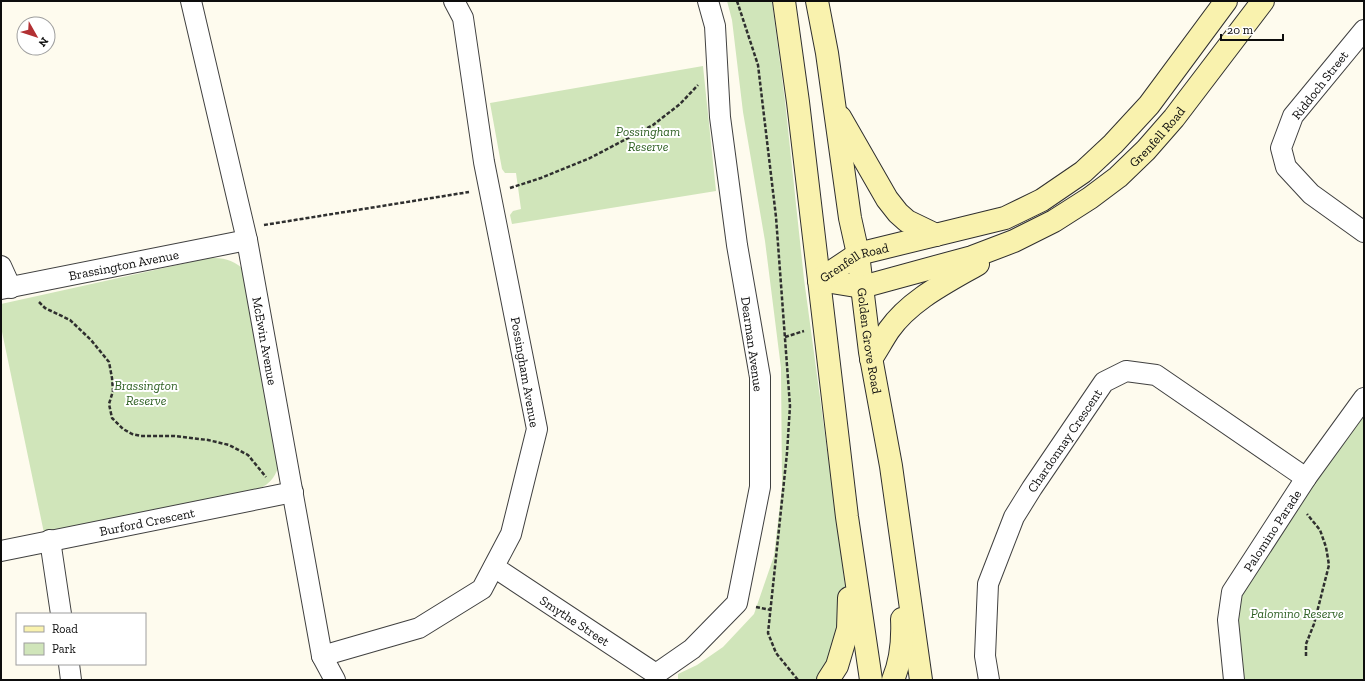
<svg xmlns="http://www.w3.org/2000/svg" width="1365" height="681" font-family="'Zilla Slab',serif">
  <style>
    .park { fill: #d0e5ba }
    .lines { fill: none; stroke-linecap: round; stroke-linejoin: round }
    .minor-casing { stroke: #404040; stroke-width: 22 }
    .secondary-casing { stroke: #2f2f2f; stroke-width: 24 }
    .path { stroke: #2f2f2f; stroke-width: 2.5; stroke-dasharray: 4 2; stroke-linecap: butt }
    .minor { stroke: #fff; stroke-width: 20 }
    .secondary { stroke: #f9f2ae; stroke-width: 22 }
    .labels { text-anchor: middle; dominant-baseline: central; stroke-width: 4; stroke-linejoin: round; paint-order: stroke }
    .street-label { font-size: 13px; fill: #0d0d0d; stroke: #fff }
    .park-label { font-size: 13px; font-style: italic; fill: #2d5f22; stroke: #fff }
  </style>
  <rect width="100%" height="100%" fill="#fefbee"/>
  <g class="park">
    <polygon points="727,1 772,1 785,101 804,279 839,538 846,593 846,627 822,680 678,680 678,674 697,665 723,647 754,614 774,556 782,487 781,368 765,241 743,112 732,20"/>
    <polygon points="703,66 716,191 512,224 510,215 513,211 521,209 516,173 505,173 502,169 490,103"/>
    <path d="M209,258C224,258 231,259 242,268L279,465C274,480 269,484 255,491L44,533L1,327V304Z"/>
    <polygon points="1364,398 1364,680 1234,680 1232,592"/>
  </g>
  <g class="lines">
    <defs>
      <g id="minor">
        <path id="s1" d="M191,1L247,240L322,656L335,680"/>
        <polyline points="1364,30 1293,116 1281,148 1286,167 1311,194 1364,232"/>
        <polyline points="1,266 11,288"/>
        <path id="s2" d="M1,289L247,240"/>
        <polyline points="50,540 61,614"/>
        <path id="s3" d="M1,551L293,492"/>
        <path id="s4" d="M494,567L656,674L692,649L737,603L760,487V377L737,245L720,117L715,26L708,1"/>
        <polyline points="322,656 419,628 482,589 511,534 537,429 484,162 463,18 454,1"/>
        <polyline points="69,664 71,680"/>
        <path id="s5" d="M989,680L985,656L988,584L1014,517L1032,488L1104,382L1126,371L1156,375L1306,478"/>
        <path id="s6" d="M1234,680L1228,620L1232,592L1306,478L1364,398"/>
      </g>
      <g id="secondary">
        <polyline points="784,1 798,102 847,517 871,680"/>
        <path id="s7" d="M817,1L827,53L850,218L858,254L870,352L891,466L921,680"/>
        <polyline points="840,117 887,199 898,213 907,221 936,235"/>
        <path id="s8" d="M819,280L862,287L972,257L1014,241L1054,221L1090,198L1118,177L1146,150L1174,118L1263,1"/>
        <path id="s9" d="M819,280L858,254L1005,218L1042,200L1083,172L1113,144L1149,105L1226,1"/>
        <path d="M871,359C877,350 883,339 889,330C910,300 947,282 978,264"/>
        <polyline points="828,680 837,666 848,629 849,598"/>
        <path d="M893,680C901,661 903,640 902,619"/>
      </g>
    </defs>
    <use href="#minor" class="minor-casing"/>
    <use href="#secondary" class="secondary-casing"/>
    <g class="path">
      <polyline points="737,1 758,65 776,217 790,406 787,453 768,633 776,653 798,680"/>
      <polyline points="510,188 541,178 590,158 653,125 680,104 698,85"/>
      <polyline points="264,225 469,192"/>
      <polyline points="39,302 45,308 70,320 91,340 109,362 112,378 113,391 109,404 112,418 123,429 132,434 141,436 175,436 208,440 229,445 248,455 266,477"/>
      <polyline points="785,337 804,331"/>
      <polyline points="756,607 771,610"/>
      <polyline points="1306,656 1306,644 1314,624 1329,565 1326,547 1320,530 1307,514"/>
    </g>
    <use href="#minor" class="minor"/>
    <use href="#secondary" class="secondary"/>
  </g>
  <g class="labels">
    <g class="street-label">
      <text transform="translate(1320 85) rotate(-52)">Riddoch Street</text>
      <text stroke="none"><textPath href="#s8" startOffset="381">Grenfell Road</textPath></text>
      <text stroke="none"><textPath href="#s9" startOffset="40">Grenfell Road</textPath></text>
      <text stroke="none"><textPath href="#s2" startOffset="125">Brassington Avenue</textPath></text>
      <text stroke="none"><textPath href="#s1" startOffset="348">McEwin Avenue</textPath></text>
      <text stroke="none"><textPath href="#s7" startOffset="344">Golden Grove Road</textPath></text>
      <text transform="translate(752 344) rotate(82)">Dearman Avenue</text>
      <text transform="translate(525 372) rotate(80)">Possingham Avenue</text>
      <text stroke="none"><textPath href="#s5" startOffset="260">Chardonnay Crescent</textPath></text>
      <text stroke="none"><textPath href="#s3" startOffset="149">Burford Crescent</textPath></text>
      <text stroke="none"><textPath href="#s6" startOffset="162">Palomino Parade</textPath></text>
      <text stroke="none"><textPath href="#s4" startOffset="97">Smythe Street</textPath></text>
    </g>
    <g class="park-label">
      <text x="648" y="131">Possingham<tspan x="648" dy="15">Reserve</tspan></text>
      <text x="146" y="385">Brassington<tspan x="146" dy="15">Reserve</tspan></text>
      <text x="1297" y="613">Palomino Reserve</text>
    </g>
  </g>
  <rect width="1365" height="681" fill="none" stroke="#0d0d0d" stroke-width="4"/>
  <rect x="16" y="613" width="130" height="52" fill="#ffffff" stroke="#9e9e9e"/>
  <rect x="24" y="626" width="20" height="6" fill="#f9f2ae" stroke="#9e9e9e"/>
  <text x="52" y="633" font-size="12" fill="#0d0d0d">Road</text>
  <rect x="24" y="643" width="20" height="12" fill="#d0e5ba" stroke="#9e9e9e"/>
  <text x="52" y="653" font-size="12" fill="#0d0d0d">Park</text>
  <g transform="translate(36 36) rotate(129)"><circle r="19" fill="#ffffff" stroke="#9e9e9e"/>
  <path d="M0-3L7 15L0 10L-7 15Z" fill="#b23033"/>
  <text y="-6" font-size="11" font-weight="bold" text-anchor="middle" fill="#0d0d0d">N</text>
  </g>
  <path d="M1221 34v6h62v-6" fill="none" stroke="#0d0d0d" stroke-width="2"/>
  <text x="1227" y="34" font-size="12" fill="#0d0d0d" stroke="#ffffff" stroke-width="3" paint-order="stroke">20 m</text>
</svg>
